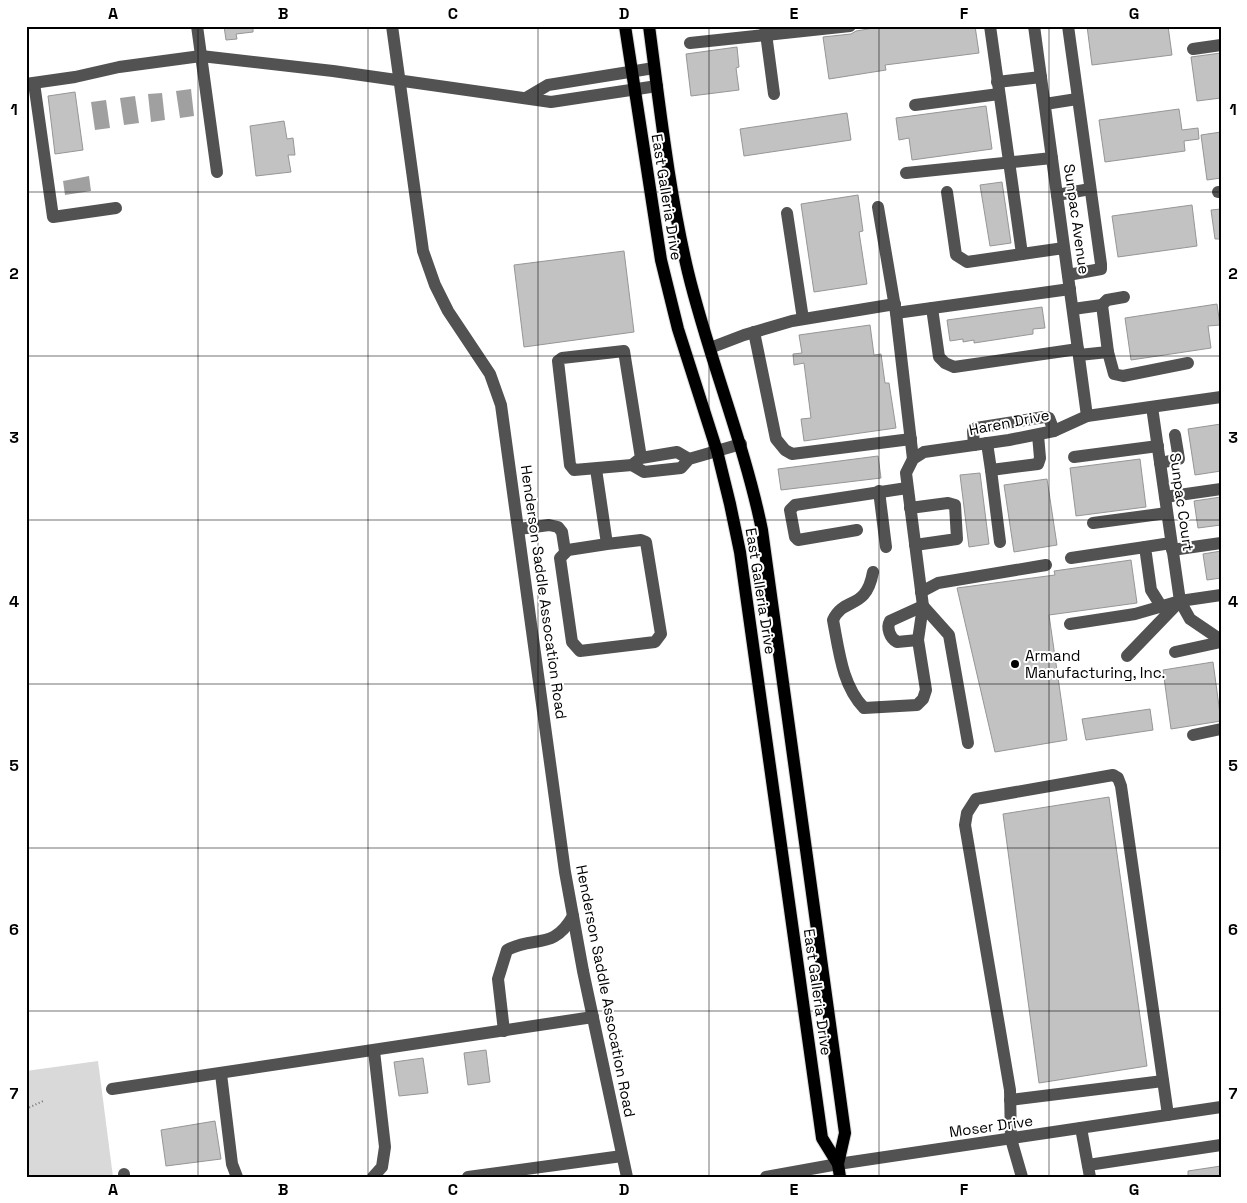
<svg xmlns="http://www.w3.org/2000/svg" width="1247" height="1203" font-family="'Space Grotesk',sans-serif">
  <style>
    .green { fill: #d9d9d9 }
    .water { fill: #a0a0a0 }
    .building { fill: #c2c2c2; stroke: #969696 }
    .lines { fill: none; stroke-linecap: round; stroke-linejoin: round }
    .major-casing { stroke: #dbdbdb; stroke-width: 14 }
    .path { stroke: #747474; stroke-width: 2; stroke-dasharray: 1 2.5; stroke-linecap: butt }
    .minor { stroke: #525252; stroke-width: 12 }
    .major { stroke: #000; stroke-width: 12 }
    .grid { fill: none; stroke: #000; stroke-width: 1; stroke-opacity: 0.55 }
    .poi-dot { fill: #000; stroke: #fff; stroke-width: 2 }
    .labels { text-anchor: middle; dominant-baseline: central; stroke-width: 4; stroke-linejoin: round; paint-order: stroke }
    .street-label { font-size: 15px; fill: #000; stroke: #fff }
    .poi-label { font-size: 15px; fill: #000; stroke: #fff; text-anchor: start }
    .neatline { fill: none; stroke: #000; stroke-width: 2 }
    .grid-label { font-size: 16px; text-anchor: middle; font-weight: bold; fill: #000 }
  </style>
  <rect width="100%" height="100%" fill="#fff"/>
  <polygon class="green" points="98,1061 113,1177 26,1177 26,1071"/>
  <g class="water">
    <polygon points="191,89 194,116 180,118 176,91"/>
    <polygon points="162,93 165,120 151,122 148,94"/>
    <polygon points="135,96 139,123 124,125 120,98"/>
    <polygon points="106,100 110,128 95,130 91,102"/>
    <polygon points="89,176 91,191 65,195 63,181"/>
  </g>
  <g class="building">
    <polygon points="224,26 253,26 253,32 236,34 237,39 226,40"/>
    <polygon points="885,26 975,26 979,53 885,65 886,70 829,79 823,37 851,34 856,31"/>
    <polygon points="1087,26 1168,26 1172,55 1092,65"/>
    <polygon points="737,47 739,67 736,68 739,90 691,96 686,54"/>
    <polygon points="1221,53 1221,98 1197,101 1191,57"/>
    <polygon points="75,92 83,150 55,154 48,96"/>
    <polygon points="986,106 992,149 912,160 909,138 899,140 896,118"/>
    <polygon points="1179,109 1182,130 1198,128 1199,139 1184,141 1185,151 1105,162 1099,120"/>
    <polygon points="847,113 851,140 744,156 740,129"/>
    <polygon points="284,121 287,139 293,138 295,155 288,155 291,172 256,176 250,126"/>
    <polygon points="1221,132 1221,178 1207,180 1201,135"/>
    <polygon points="1002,182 1011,243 990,246 980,185"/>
    <polygon points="858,195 863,231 859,232 867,284 814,292 801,204"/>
    <polygon points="1192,205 1197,246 1118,257 1112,216"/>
    <polygon points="1221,209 1221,239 1215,239 1211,210"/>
    <polygon points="624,251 634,332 524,347 514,265"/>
    <polygon points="1217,304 1220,325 1208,326 1211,348 1131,360 1125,318"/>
    <polygon points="1042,307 1045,328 1033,329 1033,334 974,343 974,340 963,342 963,339 950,341 947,320"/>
    <polygon points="870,325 874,355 881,354 885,383 889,383 896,428 804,441 801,419 811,418 804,363 794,365 793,354 802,353 799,335"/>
    <polygon points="1221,424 1221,471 1195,475 1188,429"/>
    <polygon points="878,456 881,478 781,490 778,469"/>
    <polygon points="1140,459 1146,507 1076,516 1070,468"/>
    <polygon points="980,473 989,544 969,547 960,475"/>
    <polygon points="1047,479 1057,545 1014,552 1004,485"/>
    <polygon points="1221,497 1221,525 1198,528 1194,501"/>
    <polygon points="1221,551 1221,578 1207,580 1203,554"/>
    <polygon points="1131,560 1137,603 1049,615 1067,740 995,752 957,588 1055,575 1054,571"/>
    <polygon points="1213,662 1221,721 1171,729 1163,670"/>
    <polygon points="1150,709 1153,730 1086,740 1082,719"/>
    <polygon points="1109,797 1147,1066 1039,1083 1003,814"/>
    <polygon points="486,1050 490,1082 468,1085 464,1053"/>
    <polygon points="423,1058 428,1093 399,1096 394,1062"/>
    <polygon points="215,1121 221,1159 166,1166 161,1130"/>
    <polygon points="1221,1166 1221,1177 1188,1177 1188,1171"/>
  </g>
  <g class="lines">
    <defs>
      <g id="major">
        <polyline points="625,26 661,260 678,329 717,451 730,504 740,552 822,1138 838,1164"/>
        <path d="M649,26C660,108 669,192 688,272C709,359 744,442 762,530L845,1133L838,1164L840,1177"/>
      </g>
    </defs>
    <use href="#major" class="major-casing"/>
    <polyline class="path" points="26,1109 43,1101"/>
    <g class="minor">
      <polyline points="197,26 217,172"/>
      <polyline points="392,26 423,251 435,285 448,311 490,374 501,405 565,872 583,971 627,1177"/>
      <polyline points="765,26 774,94"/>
      <polyline points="990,26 1022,254 1064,248"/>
      <polyline points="1034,26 1087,416"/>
      <polyline points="1068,26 1101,264 1101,269 1068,275"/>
      <polyline points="690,43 850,26"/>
      <polyline points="1193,49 1221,45"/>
      <polyline points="997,82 1041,77"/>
      <polyline points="34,83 53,217 116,208"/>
      <polyline points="26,84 75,77 119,67 201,56 333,71 551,102 657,86"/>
      <polyline points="526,98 548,85 654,68"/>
      <polyline points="1045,104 1077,99"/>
      <polyline points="915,105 999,94"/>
      <polyline points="906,173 1052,158"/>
      <polyline points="947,192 956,255 967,262 1022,254"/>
      <polyline points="1218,192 1221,192"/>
      <polyline points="1057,195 1090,189"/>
      <polyline points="878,207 896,313 913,459"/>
      <polyline points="787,213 803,319"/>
      <polyline points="1124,297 1107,300 1102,305 1108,352 1114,374 1123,376 1188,363"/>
      <polyline points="932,308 939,357 945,363 954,367 1078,349"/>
      <polyline points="1073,309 1102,305"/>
      <polyline points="896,313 1070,289"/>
      <polyline points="754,332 776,439 785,450 792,454 911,439"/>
      <polyline points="710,348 744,335 792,321 895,304"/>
      <polyline points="1079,355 1108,352"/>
      <polyline points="1152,407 1180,601 1190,619 1221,640"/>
      <polyline points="987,443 991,470"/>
      <polyline points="974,445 973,431 976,428 1044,417 1049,418 1054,431"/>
      <polyline points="1074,457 1158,446"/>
      <polyline points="641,458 624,351 562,358 558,361 570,465 574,470 632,465 641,458 677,452 689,459"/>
      <polyline points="1160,463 1179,459 1175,435"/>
      <polyline points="632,465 644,472 681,468 689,459 741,444"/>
      <polyline points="596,469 607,544 568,550 560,558 572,642 580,651 655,642 661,634 646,542 641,540 607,544"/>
      <polyline points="879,491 886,547"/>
      <polyline points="1165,497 1221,489"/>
      <polyline points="910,508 948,503 955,505 957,539 915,545"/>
      <polyline points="1093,523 1167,513"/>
      <polyline points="519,529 549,525 558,527 562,532 565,551"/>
      <polyline points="857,530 798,540 795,537 790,510 795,505 907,488"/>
      <polyline points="1000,542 991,470 1038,464 1040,458 1038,435"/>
      <polyline points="1172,550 1221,543"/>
      <polyline points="1071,558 1145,547"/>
      <path d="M873,572C866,611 844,596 833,620C839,651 842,685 864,708L917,705L923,699L926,690L918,640L923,606L906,473L913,459L924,452L1009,440L1054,431L1087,416L1221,397"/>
      <polyline points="921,592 938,583 1046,565"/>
      <polyline points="1180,601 1221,595"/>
      <polyline points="923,606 949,635 968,743"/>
      <polyline points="1161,606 1151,590 1145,547 1171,543"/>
      <polyline points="1070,624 1135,614 1180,601 1127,656"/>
      <path d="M918,640L897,642C890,638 886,628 890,621L923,606"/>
      <polyline points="1175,652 1221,642"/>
      <polyline points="1193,735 1221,729"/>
      <path d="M504,1031L498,979L507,950C535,935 553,951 573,916"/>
      <polyline points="221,1074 232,1164 237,1177"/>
      <polyline points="112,1089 593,1017"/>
      <polyline points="1010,1100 1163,1081"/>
      <polyline points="1081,1128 1090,1177"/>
      <polyline points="1088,1165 1221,1145"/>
      <polyline points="124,1174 124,1177"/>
      <polyline points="373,1177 382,1167 385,1147 374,1051"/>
      <polyline points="468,1177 622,1156"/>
      <polyline points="766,1177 838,1164 1221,1107"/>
      <polyline points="1022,1177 1011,1139 1010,1090 965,825 967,813 976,799 1113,775 1118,778 1121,786 1168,1115"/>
    </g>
    <use href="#major" class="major"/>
  </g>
  <path class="grid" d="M198,26V1177M368,26V1177M538,26V1177M709,26V1177M879,26V1177M1049,26V1177M26,192H1221M26,356H1221M26,520H1221M26,684H1221M26,848H1221M26,1011H1221"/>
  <circle class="poi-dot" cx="1015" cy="664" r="5"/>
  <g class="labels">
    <g class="street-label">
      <text transform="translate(667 197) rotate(81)">East Galleria Drive</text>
      <text transform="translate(1077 219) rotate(82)">Sunpac Avenue</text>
      <text transform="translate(1009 422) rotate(-11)">Haren Drive</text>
      <text transform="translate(1182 502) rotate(82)">Sunpac Court</text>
      <text transform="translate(761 591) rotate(81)">East Galleria Drive</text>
      <text transform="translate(544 592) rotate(82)">Henderson Saddle Assocation Road</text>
      <text transform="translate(606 991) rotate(79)">Henderson Saddle Assocation Road</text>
      <text transform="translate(818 992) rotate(82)">East Galleria Drive</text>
      <text transform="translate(991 1126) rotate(-8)">Moser Drive</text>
    </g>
    <g class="poi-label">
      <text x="1025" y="655">Armand<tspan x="1025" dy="17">Manufacturing, Inc.</tspan></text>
    </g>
  </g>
  <rect width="1247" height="1203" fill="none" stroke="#ffffff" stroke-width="55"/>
  <rect x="28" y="28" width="1192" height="1148" class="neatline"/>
  <g class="grid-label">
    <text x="113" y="19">A</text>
    <text x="283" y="19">B</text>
    <text x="453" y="19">C</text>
    <text x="624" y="19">D</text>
    <text x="794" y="19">E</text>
    <text x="964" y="19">F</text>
    <text x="1134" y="19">G</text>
    <text x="14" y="115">1</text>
    <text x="1233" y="115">1</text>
    <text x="14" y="279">2</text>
    <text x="1233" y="279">2</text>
    <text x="14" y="443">3</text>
    <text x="1233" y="443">3</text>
    <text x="14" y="607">4</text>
    <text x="1233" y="607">4</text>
    <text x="14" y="771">5</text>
    <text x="1233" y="771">5</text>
    <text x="14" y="935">6</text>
    <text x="1233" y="935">6</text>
    <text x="14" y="1099">7</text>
    <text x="1233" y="1099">7</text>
    <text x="113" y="1195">A</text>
    <text x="283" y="1195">B</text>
    <text x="453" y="1195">C</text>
    <text x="624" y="1195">D</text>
    <text x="794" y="1195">E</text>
    <text x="964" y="1195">F</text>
    <text x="1134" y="1195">G</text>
  </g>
</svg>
